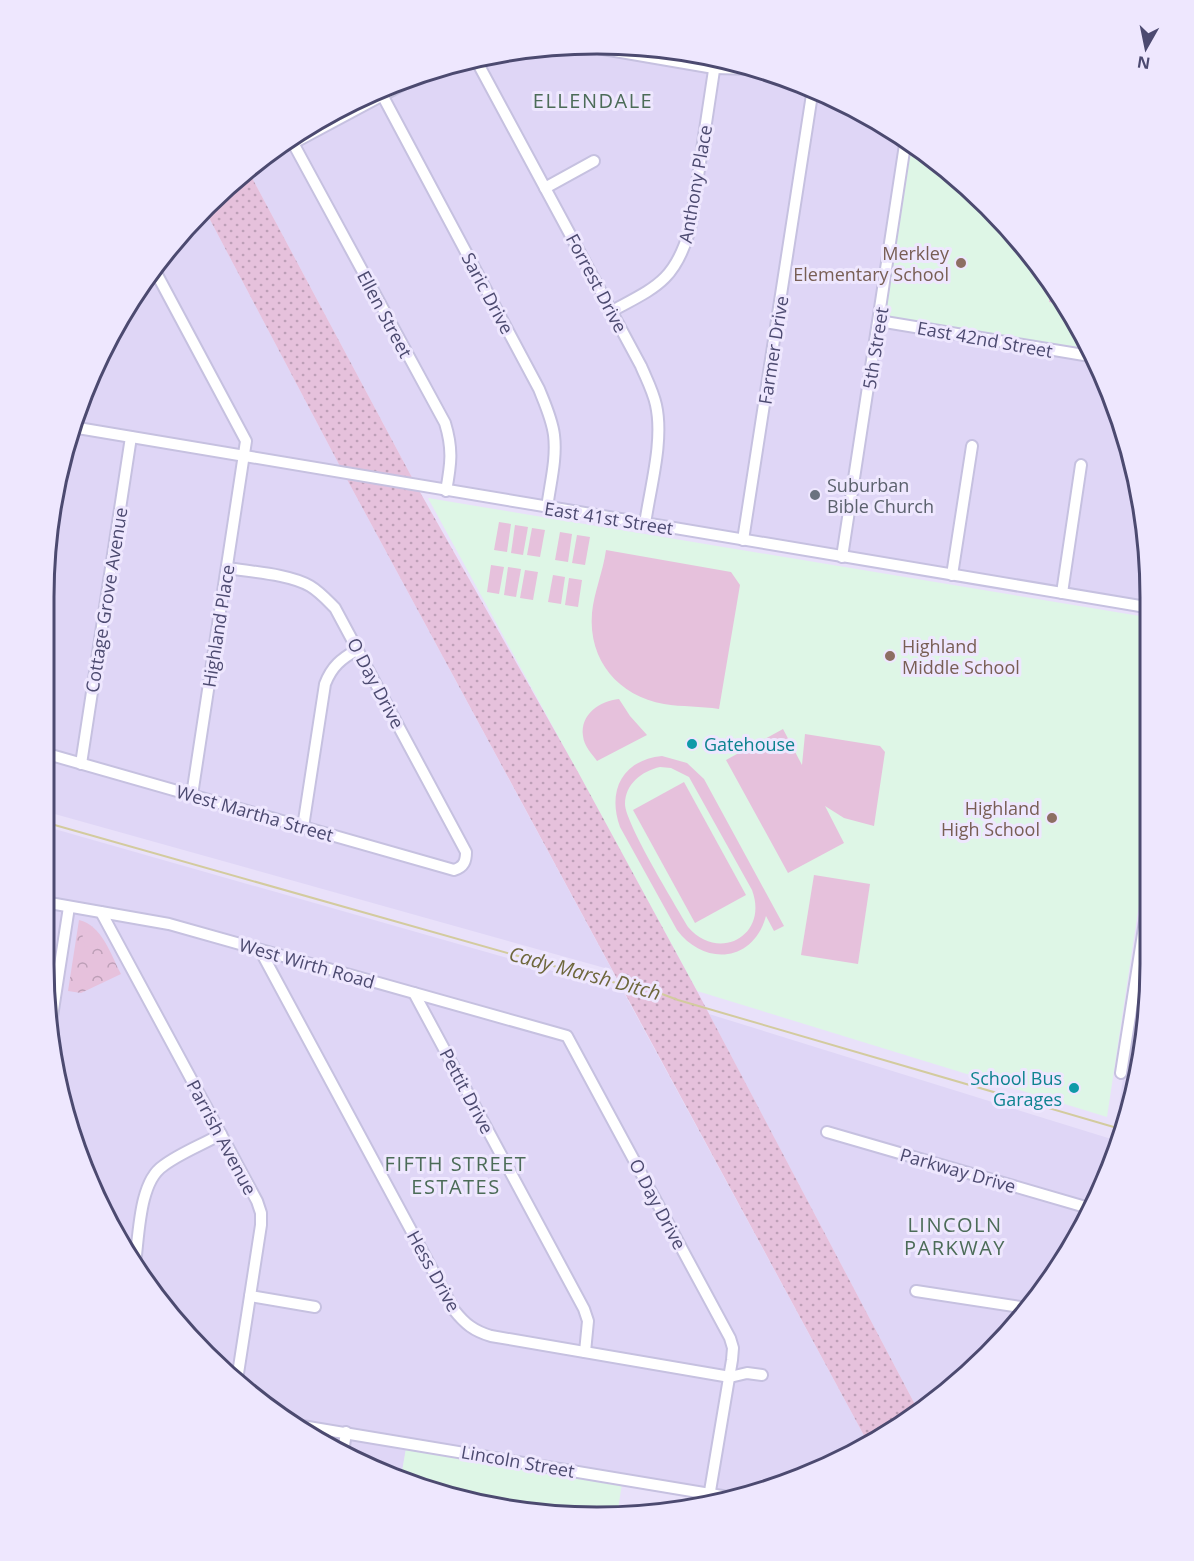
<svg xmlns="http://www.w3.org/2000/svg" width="1194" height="1561" font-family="'Open Sans',sans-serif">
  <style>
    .residential { fill: #dfd6f6 }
    .education { fill: #def6e6 }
    .grass { fill: url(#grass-dots) }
    .forest { fill: url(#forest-crowns) }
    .pitch { fill: #e6c1dc; fill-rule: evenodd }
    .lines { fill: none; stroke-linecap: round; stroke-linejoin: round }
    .stream { stroke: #d3cb9e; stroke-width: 2 }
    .minor-casing { stroke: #c6c1e0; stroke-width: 14 }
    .minor { stroke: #fff; stroke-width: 10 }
    .education-dot { fill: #8d6e63; stroke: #eee7fe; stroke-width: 2 }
    .worship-dot { fill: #6b7280; stroke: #eee7fe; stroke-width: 2 }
    .culture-dot { fill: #0f9aa8; stroke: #eee7fe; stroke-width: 2 }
    .labels { text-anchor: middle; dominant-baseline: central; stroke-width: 6; stroke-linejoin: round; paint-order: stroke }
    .street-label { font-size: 18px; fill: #4c4a70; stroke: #eee7fe }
    .education-label { font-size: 18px; fill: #785e54; stroke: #eee7fe; text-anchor: end }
    .worship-label { font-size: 18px; fill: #5b616d; stroke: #eee7fe; text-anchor: start }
    .culture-label { font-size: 18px; fill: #0d838f; stroke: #eee7fe; text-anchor: start }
    .neighbourhood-label { font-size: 20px; letter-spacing: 1.5px; fill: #4c6c58; stroke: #eee7fe }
    .water-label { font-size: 20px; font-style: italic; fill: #6e673c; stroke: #eee7fe }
    .rim { fill: none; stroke: #4c4a70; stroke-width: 3 }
  </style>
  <defs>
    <pattern id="grass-dots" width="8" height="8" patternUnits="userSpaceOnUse" patternTransform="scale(1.5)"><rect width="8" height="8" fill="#e6c1dc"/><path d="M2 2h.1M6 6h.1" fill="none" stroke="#bd9fb7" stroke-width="1.8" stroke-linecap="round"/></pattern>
    <pattern id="forest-crowns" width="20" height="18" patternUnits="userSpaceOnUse" patternTransform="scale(1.5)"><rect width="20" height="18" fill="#e6c1dc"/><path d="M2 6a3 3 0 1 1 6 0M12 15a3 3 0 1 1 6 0" fill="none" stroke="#bd9fb7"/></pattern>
  </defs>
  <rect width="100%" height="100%" fill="#e9e1fa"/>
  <g class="residential">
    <polygon points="597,44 705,54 809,86 905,137 920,149 906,147 1090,356 1121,419 1146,525 1146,607 416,485 250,174 290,137 385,86 489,54"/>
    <polygon points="207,214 343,472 612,970 44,811 45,561 62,453 100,352 158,260"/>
    <polygon points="44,826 623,991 867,1441 741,1499 711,1502 713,1492 292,1422 206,1356 118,1241 62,1108 44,964"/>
    <polygon points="1140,966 1146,967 1146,1037 1126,1122 1117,1119"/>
    <polygon points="709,1014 1121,1142 1057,1271 988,1356 919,1412"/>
    <polygon points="299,1427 407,1445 401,1477 321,1444"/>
  </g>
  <g class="education">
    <polygon points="905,147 920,149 989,206 1057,290 1090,356 879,321"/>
    <polygon points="428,498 1146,617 1146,858 1107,1117 697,991"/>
    <polygon points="406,1448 622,1484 617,1515 597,1517 454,1499 401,1477"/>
  </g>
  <polygon class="grass" points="250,174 416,485 578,772 697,991 919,1412 904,1424 867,1441 343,472 207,214"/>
  <g class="forest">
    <polygon points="1056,288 1057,290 1065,305 1049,302 1051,289 1055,290"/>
    <path d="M79,920C102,925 111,955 121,974L81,993L68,991Z"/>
  </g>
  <g class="pitch">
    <polygon points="499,522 511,524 507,552 494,550"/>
    <polygon points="515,525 528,527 523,555 511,553"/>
    <polygon points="532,528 545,530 540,557 527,555"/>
    <polygon points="560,532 572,534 568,562 555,560"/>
    <polygon points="577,535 590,537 585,565 572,563"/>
    <path d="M606,550L731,572L740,585L719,709C701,706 682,707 664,704C619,696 588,661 592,613C594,592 603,572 606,550Z"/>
    <polygon points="491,565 504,567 499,594 487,592"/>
    <polygon points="508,567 521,569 516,597 504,595"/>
    <polygon points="525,570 538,572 533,600 520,598"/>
    <polygon points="553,575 565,577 561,604 548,602"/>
    <polygon points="569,578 582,580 578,607 565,605"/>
    <path d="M619,699L630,716L647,735L597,761C592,754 584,746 583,736C580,714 600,701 619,699Z"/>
    <polygon points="783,729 802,765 805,734 880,746 885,752 874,826 844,818 825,806 844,843 788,873 726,760"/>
    <path d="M662,756L687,763L704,779L784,926L774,931L766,916C753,963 704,966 677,930L620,827C607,791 622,760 662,756ZM660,767L671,768L689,777L752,890C769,935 719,963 688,927C676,906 625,823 625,804C625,784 642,771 660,767Z"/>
    <polygon points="684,782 746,895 695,923 633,810"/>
    <polygon points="814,875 870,884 858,964 801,955"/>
    <polygon points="96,930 99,944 85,947 82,933"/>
  </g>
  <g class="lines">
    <polyline class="stream" points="44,822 603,980 654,991 678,1000 1124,1130"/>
    <defs>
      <g id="minor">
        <polyline points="580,45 714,68 755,69"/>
        <path d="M475,58L641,366C646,378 653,391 656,405C664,441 650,488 645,524"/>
        <path d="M422,74L293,143L445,423C453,449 451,464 446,491"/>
        <path d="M379,89L539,389C545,404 552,419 554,435C557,459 550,484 547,508"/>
        <polyline points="545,188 594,161"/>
        <polyline points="153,267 246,441 192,795"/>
        <path d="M612,311C656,287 675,281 690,229L716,57"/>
        <polyline points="879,321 1090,356"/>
        <polyline points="72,427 1146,607"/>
        <polyline points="743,540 813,88"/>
        <polyline points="842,557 906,138"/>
        <polyline points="952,575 972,446"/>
        <polyline points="1062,593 1081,465"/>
        <path d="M44,753L454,870C464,867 466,861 466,852L335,608C327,600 320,592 310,586C289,574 252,572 227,568"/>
        <polyline points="81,764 131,437"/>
        <path d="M303,827L325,684C332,666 341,659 358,649"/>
        <polyline points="44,902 169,924 567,1036 730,1338 733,1348 732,1360 708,1503"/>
        <polyline points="101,912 257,1201 261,1213 261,1225 237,1380"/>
        <path d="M260,950L454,1310C465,1324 474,1331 491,1336L730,1377L747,1373L762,1375"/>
        <polyline points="414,993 584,1309 588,1321 585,1352"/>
        <polyline points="51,1023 69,907"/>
        <polyline points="1121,1073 1146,915"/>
        <polyline points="827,1132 1089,1208"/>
        <path d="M135,1263C139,1236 139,1182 163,1166C180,1153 202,1145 221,1134"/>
        <polyline points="916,1291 1027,1308"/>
        <polyline points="250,1296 315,1307"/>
        <polyline points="296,1425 740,1499"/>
        <polyline points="343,1453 346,1432"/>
      </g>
    </defs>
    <use href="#minor" class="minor-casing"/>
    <use href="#minor" class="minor"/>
  </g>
  <g class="education-dot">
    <circle cx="961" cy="263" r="6"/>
    <circle cx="890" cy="656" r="6"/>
    <circle cx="1052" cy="818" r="6"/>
  </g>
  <circle class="worship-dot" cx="815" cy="495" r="6"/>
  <g class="culture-dot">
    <circle cx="692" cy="744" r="6"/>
    <circle cx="1074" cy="1088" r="6"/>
  </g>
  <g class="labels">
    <g class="street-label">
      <text transform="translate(695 184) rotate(-80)">Anthony Place</text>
      <text transform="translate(597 283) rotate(62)">Forrest Drive</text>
      <text transform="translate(488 293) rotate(62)">Saric Drive</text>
      <text transform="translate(385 314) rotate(62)">Ellen Street</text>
      <text transform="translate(985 339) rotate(10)">East 42nd Street</text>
      <text transform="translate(875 348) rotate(-81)">5th Street</text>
      <text transform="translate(773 350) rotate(-81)">Farmer Drive</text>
      <text transform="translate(609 518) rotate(9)">East 41st Street</text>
      <text transform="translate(106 600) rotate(-81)">Cottage Grove Avenue</text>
      <text transform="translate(218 626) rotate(-81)">Highland Place</text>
      <text transform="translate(376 683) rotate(62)">O Day Drive</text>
      <text transform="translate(255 813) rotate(16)">West Martha Street</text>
      <text transform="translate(307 963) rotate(16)">West Wirth Road</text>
      <text transform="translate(467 1091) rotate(62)">Pettit Drive</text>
      <text transform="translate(222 1137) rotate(62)">Parrish Avenue</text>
      <text transform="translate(958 1170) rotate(16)">Parkway Drive</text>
      <text transform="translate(658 1204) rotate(62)">O Day Drive</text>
      <text transform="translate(434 1271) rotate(61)">Hess Drive</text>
      <text transform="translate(518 1461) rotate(10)">Lincoln Street</text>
    </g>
    <g class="education-label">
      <text x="949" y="253">Merkley<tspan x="949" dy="21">Elementary School</tspan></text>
      <text x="902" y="646" text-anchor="start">Highland<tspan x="902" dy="21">Middle School</tspan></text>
      <text x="1040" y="808">Highland<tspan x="1040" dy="21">High School</tspan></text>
    </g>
    <g class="worship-label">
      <text x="827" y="485">Suburban<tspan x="827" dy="21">Bible Church</tspan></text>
    </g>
    <g class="culture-label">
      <text x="704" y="744">Gatehouse</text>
      <text x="1062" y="1078" text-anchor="end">School Bus<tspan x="1062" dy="21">Garages</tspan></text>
    </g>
    <g class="neighbourhood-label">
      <text x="593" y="100">ELLENDALE</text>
      <text x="456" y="1163">FIFTH STREET<tspan x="456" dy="23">ESTATES</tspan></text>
      <text x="955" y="1224">LINCOLN<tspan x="955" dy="23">PARKWAY</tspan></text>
    </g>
    <g class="water-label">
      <text transform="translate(585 973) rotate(15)">Cady Marsh Ditch</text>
    </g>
  </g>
  <path d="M0 0H1194V1561H0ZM597 54H597A543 543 0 0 1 1140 597V964A543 543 0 0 1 597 1507H597A543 543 0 0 1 54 964V597A543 543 0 0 1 597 54Z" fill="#eee7fe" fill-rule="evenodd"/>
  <path class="rim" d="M597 54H597A543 543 0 0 1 1140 597V964A543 543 0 0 1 597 1507H597A543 543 0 0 1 54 964V597A543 543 0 0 1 597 54Z"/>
  <g transform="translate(1146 48) rotate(189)" stroke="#eee7fe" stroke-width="4.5" paint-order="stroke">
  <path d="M0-4.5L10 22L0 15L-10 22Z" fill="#4c4a70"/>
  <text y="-9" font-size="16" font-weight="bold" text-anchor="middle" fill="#4c4a70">N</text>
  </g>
</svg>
